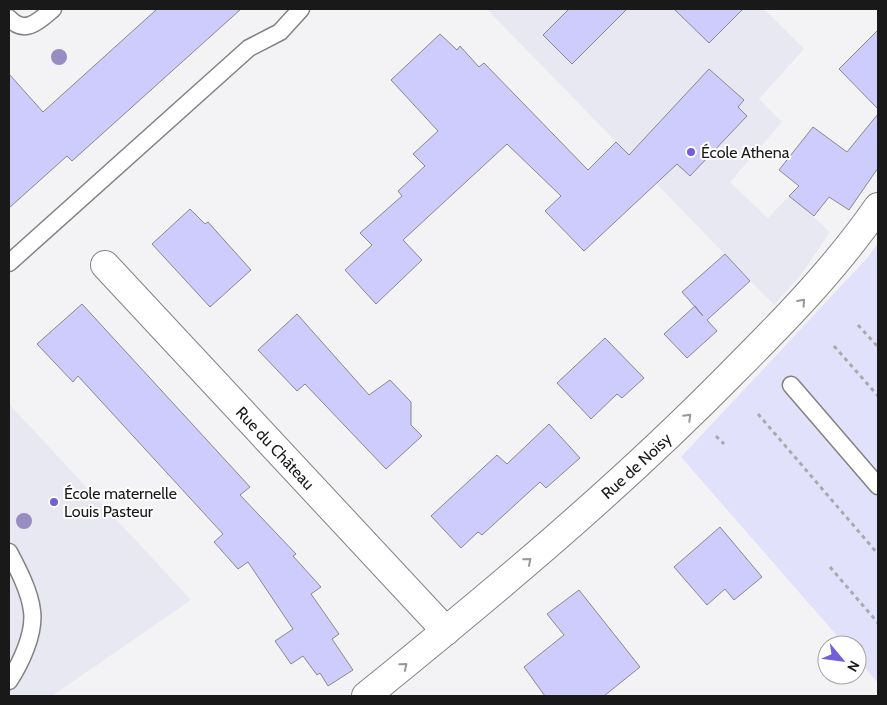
<svg xmlns="http://www.w3.org/2000/svg" width="887" height="705" font-family="Cabin,sans-serif">
  <style>
    .built { fill: #e8e8f3 }
    .green { fill: #e2e1fc }
    .building { fill: #cecbfd; stroke: #89898c }
    .lines { fill: none; stroke-linecap: round; stroke-linejoin: round }
    .lane-casing { stroke: #828285; stroke-width: 19 }
    .street-casing { stroke: #828285; stroke-width: 30 }
    .path { stroke: #aaaaac; stroke-width: 3; stroke-dasharray: 4 4; stroke-linecap: butt }
    .lane { stroke: #fff; stroke-width: 16 }
    .street { stroke: #fff; stroke-width: 28 }
    .tree { fill: #978dc1 }
    .oneway { stroke: #989898 }
    .poi-dot { fill: #745ed9; stroke: #fff; stroke-width: 2 }
    .labels { text-anchor: middle; dominant-baseline: central; stroke-width: 4; stroke-linejoin: round; paint-order: stroke }
    .poi-label { font-size: 16px; fill: #19191a; stroke: #fff; text-anchor: start }
    .street-label { font-size: 16px; fill: #19191a; stroke: #fff }
  </style>
  <rect width="100%" height="100%" fill="#f3f3f6"/>
  <g class="built">
    <polygon points="487,9 764,9 804,49 759,99 782,122 730,182 768,218 790,195 830,232 801,275 774,305"/>
    <polygon points="9,404 191,600 52,696 9,696"/>
  </g>
  <polygon class="green" points="878,243 878,683 857,659 857,645 845,645 681,457 869,256"/>
  <g class="building">
    <polygon points="157,9 241,9 72,161 67,156 9,208 9,74 43,112"/>
    <polygon points="569,9 627,9 572,64 543,35"/>
    <polygon points="674,9 743,9 709,43"/>
    <polygon points="878,30 878,109 839,69"/>
    <polygon points="440,34 457,50 460,46 479,67 484,63 588,170 616,142 629,155 709,69 744,100 738,107 747,116 690,176 677,164 584,251 545,211 561,196 507,144 403,240 422,260 376,304 345,270 372,245 360,233 402,196 398,191 425,166 413,154 438,131 391,80"/>
    <polygon points="878,114 878,168 849,210 829,197 814,216 789,196 799,186 779,170 813,127 847,152"/>
    <polygon points="190,209 205,224 208,222 251,270 210,307 152,244"/>
    <polygon points="725,254 750,281 707,320 717,331 687,358 664,334 695,306 703,316 682,292"/>
    <polygon points="82,304 250,487 240,495 296,554 293,556 321,587 311,594 339,634 332,639 353,670 328,686 320,673 317,675 303,656 291,664 275,641 293,629 248,562 238,569 214,542 223,534 78,376 73,382 37,344"/>
    <polygon points="297,314 369,395 390,380 411,402 411,425 422,436 386,469 305,384 297,391 258,350"/>
    <polygon points="605,338 644,378 622,398 617,394 591,419 557,383"/>
    <polygon points="549,424 580,458 546,488 540,482 482,535 478,532 461,548 431,516 497,455 507,464"/>
    <polygon points="720,527 762,577 734,600 725,589 707,605 674,567"/>
    <polygon points="579,590 640,667 604,696 545,696 524,667 564,635 547,614"/>
  </g>
  <g class="lines">
    <defs>
      <g id="lane">
        <path d="M9,18C25,36 40,20 53,9"/>
        <polyline points="9,263 249,48 280,32 301,9"/>
        <polyline points="791,385 878,486"/>
        <path d="M9,552C18,569 30,592 32,611C35,633 21,663 9,681"/>
      </g>
      <g id="street">
        <path id="s1" d="M105,265L446,631"/>
        <path id="s2" d="M366,696C492,594 617,490 731,374C784,321 835,269 878,207"/>
      </g>
    </defs>
    <use href="#lane" class="lane-casing"/>
    <use href="#street" class="street-casing"/>
    <g class="path">
      <polyline points="858,325 878,347"/>
      <polyline points="834,346 878,396"/>
      <polyline points="758,414 878,554"/>
      <polyline points="716,436 724,444"/>
      <polyline points="830,567 878,623"/>
    </g>
    <use href="#lane" class="lane"/>
    <use href="#street" class="street"/>
  </g>
  <g class="tree">
    <circle cx="59" cy="57" r="8"/>
    <circle cx="24" cy="521" r="8"/>
  </g>
  <defs><path id="oneway-chevron" d="M-2-3.5L2.5 0L-2 3.5" fill="none" stroke-width="1.6" stroke-linecap="round" stroke-linejoin="round" transform="scale(1.25)"/></defs>
  <g class="oneway">
    <use href="#oneway-chevron" transform="translate(802 302) rotate(-48)"/>
    <use href="#oneway-chevron" transform="translate(688 417) rotate(-45)"/>
    <use href="#oneway-chevron" transform="translate(528 561) rotate(-41)"/>
    <use href="#oneway-chevron" transform="translate(404 666) rotate(-39)"/>
  </g>
  <g class="poi-dot">
    <circle cx="691" cy="152" r="5"/>
    <circle cx="54" cy="502" r="5"/>
  </g>
  <g class="labels">
    <g class="poi-label">
      <text x="701" y="152">École Athena</text>
      <text x="64" y="493">École maternelle<tspan x="64" dy="18">Louis Pasteur</tspan></text>
    </g>
    <g class="street-label">
      <text stroke="none"><textPath href="#s1" startOffset="250">Rue du Château</textPath></text>
      <text stroke="none"><textPath href="#s2" startOffset="355">Rue de Noisy</textPath></text>
    </g>
  </g>
  <rect width="887" height="705" fill="none" stroke="#19191a" stroke-width="20"/>
  <g transform="translate(842 660) rotate(119)"><circle r="24" fill="#ffffff" stroke="#a3a3a3"/>
  <path d="M0-4L9 19L0 12L-9 19Z" fill="#745ed9"/>
  <text y="-8" font-size="14" font-weight="bold" text-anchor="middle" fill="#19191a">N</text>
  </g>
</svg>
